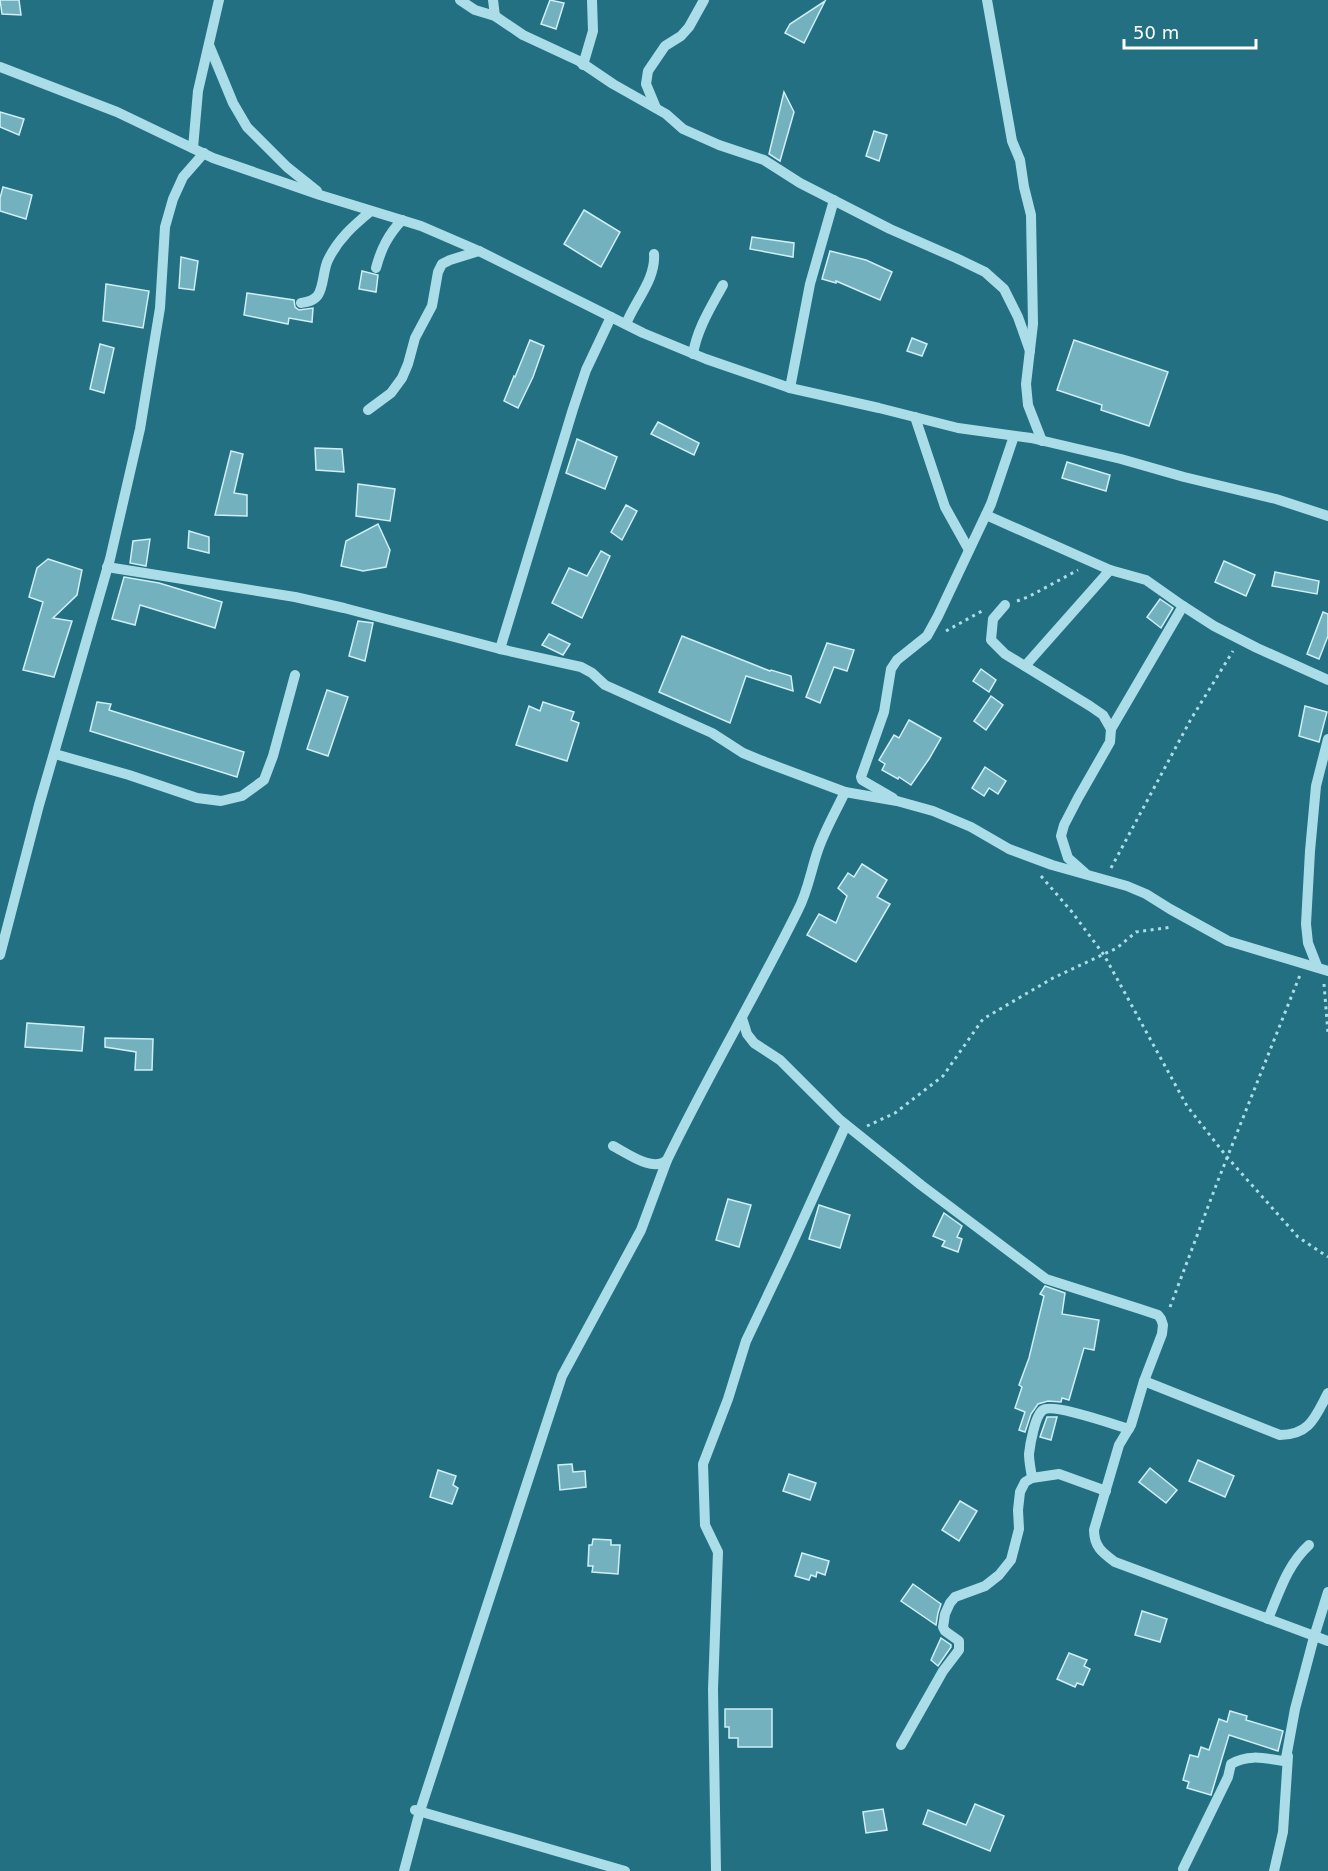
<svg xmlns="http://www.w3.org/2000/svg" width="1328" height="1871" font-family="'DejaVu Sans',sans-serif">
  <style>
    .building { fill: #74b1be; stroke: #ceeff6; stroke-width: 1.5 }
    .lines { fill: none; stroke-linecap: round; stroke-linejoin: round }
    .path { stroke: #abdde8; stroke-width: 3; stroke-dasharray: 3 4.5; stroke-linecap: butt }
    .minor { stroke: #abdde8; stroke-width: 10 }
  </style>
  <rect width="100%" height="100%" fill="#237082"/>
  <g class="building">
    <polygon points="0,0 19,0 21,15 2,14"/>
    <polygon points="550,0 564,3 556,29 541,24"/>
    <polygon points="825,1 804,43 785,33 790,24"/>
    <polygon points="784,92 794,112 780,161 769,154"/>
    <polygon points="0,112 24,119 19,135 0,127"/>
    <polygon points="874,131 887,135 879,161 866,156"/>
    <polygon points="3,187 32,195 26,219 0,211 0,198"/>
    <polygon points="584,210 620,232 601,267 564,244"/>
    <polygon points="752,237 794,243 793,257 750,249"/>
    <polygon points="830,251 866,260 892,272 880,300 836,281 836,283 822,279"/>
    <polygon points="181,257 198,261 194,290 179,288"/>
    <polygon points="362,271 378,275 376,292 359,289"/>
    <polygon points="106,284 149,291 143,328 103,321"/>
    <polygon points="247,293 294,300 295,307 299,310 313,308 312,322 289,318 288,324 244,315"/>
    <polygon points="912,338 927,344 922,356 907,351"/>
    <polygon points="530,340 544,346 533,377 518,408 504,401 514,376 515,377"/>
    <polygon points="1074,340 1168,372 1149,426 1101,410 1102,405 1057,390"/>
    <polygon points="100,344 114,348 104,393 90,389"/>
    <polygon points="658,422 699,443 694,455 651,434"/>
    <polygon points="577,439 617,457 605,489 566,473"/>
    <polygon points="315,448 342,449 344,472 316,470"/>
    <polygon points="231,451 243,454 234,493 247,495 247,516 215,515"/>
    <polygon points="1067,462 1110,475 1106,491 1062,478"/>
    <polygon points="358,484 395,489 390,521 356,516"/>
    <polygon points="626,505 637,511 622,540 611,532"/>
    <polygon points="378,524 390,550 386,567 363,571 341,566 346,541"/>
    <polygon points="189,531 209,537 209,553 188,548"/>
    <polygon points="150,539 146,566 130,563 133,541"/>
    <polygon points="601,551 610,556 582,618 552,603 569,568 587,576"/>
    <polygon points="48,559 82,570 77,595 53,618 72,621 54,677 23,670 43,602 29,597 37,568"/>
    <polygon points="1224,561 1255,575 1246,596 1215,582"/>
    <polygon points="1275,572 1319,581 1317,594 1272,586"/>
    <polygon points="124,577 159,583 222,602 215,628 140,605 135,625 112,619"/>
    <polygon points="1160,599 1173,608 1161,628 1147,617"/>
    <polygon points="1323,612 1328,614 1328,636 1319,659 1307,654"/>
    <polygon points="358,621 373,623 365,661 349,656"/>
    <polygon points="549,634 570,644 563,655 542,645"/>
    <polygon points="682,636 770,671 771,670 791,676 793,691 746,676 730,723 659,692"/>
    <polygon points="827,643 854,650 847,671 834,667 820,703 806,697"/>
    <polygon points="981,669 996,680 989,692 973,681"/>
    <polygon points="327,690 348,697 328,756 307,749"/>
    <polygon points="991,696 1003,705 986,730 974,721"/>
    <polygon points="97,702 111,704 109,710 244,752 237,777 90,731"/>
    <polygon points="543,702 574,712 571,720 579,723 567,761 516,745 529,706 540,711"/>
    <polygon points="1305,706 1327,712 1319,742 1299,736"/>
    <polygon points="909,720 941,738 929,759 911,785 899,777 898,779 882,770 885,764 879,760 894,735 899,738"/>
    <polygon points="985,767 1006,781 998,794 989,788 984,796 972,788"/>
    <polygon points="862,864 887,880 877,897 890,904 856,962 807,935 819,914 836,923 847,896 838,888 848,873 854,877"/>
    <polygon points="27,1023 84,1027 82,1051 25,1047"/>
    <polygon points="105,1038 153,1039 152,1070 135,1070 136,1052 105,1047"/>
    <polygon points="728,1199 751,1205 739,1247 716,1240"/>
    <polygon points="819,1205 850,1215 840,1248 809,1239"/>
    <polygon points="944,1213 962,1226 957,1237 962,1239 958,1252 942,1246 945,1241 933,1236"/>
    <polygon points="1045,1286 1065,1293 1062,1314 1099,1320 1094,1350 1084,1348 1069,1400 1062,1398 1061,1402 1048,1401 1038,1404 1031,1414 1025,1432 1019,1430 1025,1412 1015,1408 1022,1387 1019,1385 1029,1358 1044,1296 1040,1294"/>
    <polygon points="1047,1417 1057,1417 1051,1440 1040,1437"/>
    <polygon points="1198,1460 1234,1476 1225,1497 1189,1481"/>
    <polygon points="572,1464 573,1472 585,1471 586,1487 560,1490 558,1465"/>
    <polygon points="1150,1468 1177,1490 1166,1503 1139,1482"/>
    <polygon points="438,1470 456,1476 453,1485 458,1488 452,1504 430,1497"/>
    <polygon points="789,1474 816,1483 810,1500 783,1491"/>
    <polygon points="960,1501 977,1511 959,1541 942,1530"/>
    <polygon points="593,1539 611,1540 611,1545 620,1545 618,1574 592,1572 593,1566 588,1566 589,1545 592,1545"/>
    <polygon points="802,1553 829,1561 825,1575 817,1572 816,1577 811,1575 809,1580 795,1576"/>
    <polygon points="913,1584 941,1604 938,1613 936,1625 901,1601"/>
    <polygon points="1142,1611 1167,1619 1160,1642 1135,1635"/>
    <polygon points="941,1638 951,1645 951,1647 938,1666 931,1660"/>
    <polygon points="1069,1653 1087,1660 1084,1666 1090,1669 1083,1685 1077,1683 1075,1687 1057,1679"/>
    <polygon points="725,1709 772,1709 772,1747 738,1747 738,1738 729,1738 729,1727 725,1727"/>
    <polygon points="1230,1711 1247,1716 1246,1720 1283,1731 1278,1751 1229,1735 1211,1795 1187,1788 1189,1782 1183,1780 1190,1755 1198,1757 1201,1747 1209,1750 1219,1719 1227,1722"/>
    <polygon points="975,1804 1004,1816 990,1851 923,1824 928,1810 966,1825"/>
    <polygon points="883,1809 887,1830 866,1833 863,1812"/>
  </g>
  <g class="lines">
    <g class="path">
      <polyline points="1017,601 1028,597 1078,570"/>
      <polyline points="946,631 982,611"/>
      <polyline points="1111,868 1191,719 1233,651"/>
      <polyline points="1041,876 1072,912 1104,955 1187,1106 1227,1157 1298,1237 1328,1257"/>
      <polyline points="1324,984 1328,1033"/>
      <polyline points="867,1126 895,1113 943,1076 983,1019 1053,978 1117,948 1136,932 1172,927"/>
      <polyline points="1170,1307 1217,1183 1300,975"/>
    </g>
    <g class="minor">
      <polyline points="460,0 475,10 495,16 523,35 579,61 613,84 666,114 683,129 719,145 764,160 800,183 890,229 956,258 985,272 1004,289 1018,317 1030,351"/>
      <polyline points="493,0 495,16"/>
      <polyline points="987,0 1012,141 1020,160 1024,187 1031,215 1033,324 1026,384 1028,405 1042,441"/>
      <polyline points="209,45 233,103 247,127 287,167 317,191"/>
      <polyline points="583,65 593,31 592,0"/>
      <polyline points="0,67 117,112 213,158 320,195 421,226 479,251 643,333 706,359 790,388 879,408 958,428 1031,438 1121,459 1184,477 1276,499 1328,516"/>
      <polyline points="656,108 646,84 648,71 665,46 681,36 689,27 704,0"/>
      <polyline points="193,148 198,91 219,0"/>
      <path d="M376,268C381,249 388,235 402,220"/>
      <path d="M301,303C307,302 314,301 318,295C324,286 323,270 328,260C338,239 354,225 371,211"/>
      <path d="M626,324C635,301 656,279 654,254"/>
      <path d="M693,354C697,329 711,307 723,285"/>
      <polyline points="790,388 810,284 834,200"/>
      <polyline points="368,410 391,393 402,378 408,364 415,338 432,306 438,272 442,264 450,260 479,251"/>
      <polyline points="915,417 945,507 969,550"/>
      <polyline points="986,515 1110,570 1146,580 1183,606 1214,626 1257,648 1328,680"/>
      <polyline points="107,567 295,597 344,608 500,649 581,667 592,673 605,685 712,733 743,753 765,762 845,792 897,801 933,811 971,827 1009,849 1052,865 1127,886 1146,894 1170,909 1228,941 1328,971"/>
      <polyline points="1005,605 993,619 991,640 1005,654 1090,706 1103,715 1111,729 1110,742 1078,798 1064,825 1061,836 1068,858 1085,873"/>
      <polyline points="500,649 573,409 586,370 611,317"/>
      <polyline points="1025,666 1110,570"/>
      <polyline points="1111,729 1183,606"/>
      <polyline points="55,754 129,775 197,798 221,801 242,796 264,780 273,756 295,675"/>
      <polyline points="893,798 862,780 861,777 884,712 891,669 897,660 927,636 938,616 991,504 1014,436"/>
      <polyline points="0,955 39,805 110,559 140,429 160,308 165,227 173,199 183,177 204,153"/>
      <polyline points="1317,966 1308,943 1306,924 1310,851 1316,786 1328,739"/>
      <path d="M742,1018L747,1034L754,1043L780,1060L840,1120L921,1185L1046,1279L1140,1309L1158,1315L1161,1319L1163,1325L1162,1334L1144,1381L1131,1425L1119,1445L1094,1530C1094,1547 1103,1553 1115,1562L1328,1641"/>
      <path d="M613,1146C627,1153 653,1173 667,1160C708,1075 756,995 798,910C808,891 811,870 818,850C825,830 836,811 845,792"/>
      <path d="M1144,1381L1280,1435C1310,1435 1315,1417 1328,1393"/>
      <path d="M1032,1478C1031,1470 1029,1462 1029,1454C1030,1445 1035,1415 1043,1410C1053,1403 1115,1425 1129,1429"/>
      <path d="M1268,1619C1279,1593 1287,1565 1309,1545"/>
      <polyline points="901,1745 943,1671 959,1650 959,1641 945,1631 943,1627 945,1614 950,1603 955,1597 985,1586 999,1575 1011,1560 1019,1529 1018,1510 1020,1492 1025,1482 1032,1478 1059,1474 1106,1491"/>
      <polyline points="415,1810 625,1871"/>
      <path d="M1183,1869L1228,1777L1231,1764C1248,1754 1264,1758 1283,1761L1286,1758L1295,1709L1314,1637L1328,1592"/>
      <polyline points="404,1871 420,1811 562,1376 641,1230 667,1160"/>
      <polyline points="716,1871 713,1689 718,1552 705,1525 703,1464 728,1399 746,1341 787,1255 846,1125"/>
      <polyline points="1274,1871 1283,1832 1288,1756"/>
    </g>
  </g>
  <path d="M1124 39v9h132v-9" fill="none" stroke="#ffffff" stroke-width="3"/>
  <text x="1133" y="39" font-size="18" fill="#ffffff" stroke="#237082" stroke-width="4.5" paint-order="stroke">50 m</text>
</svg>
